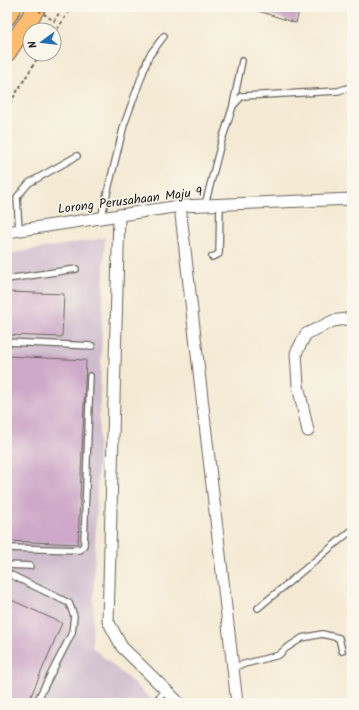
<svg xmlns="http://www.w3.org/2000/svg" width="359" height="710" font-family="Kalam,sans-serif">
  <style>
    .industrial { fill: #cfbdce }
    .building { fill: #cea8c8 }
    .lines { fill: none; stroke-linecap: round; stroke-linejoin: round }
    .service-casing { stroke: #68645c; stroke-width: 8 }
    .minor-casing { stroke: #68645c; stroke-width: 13 }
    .primary-casing { stroke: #68645c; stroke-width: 19 }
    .path { stroke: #68645c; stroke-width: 2; stroke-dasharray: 3 3; stroke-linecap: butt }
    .service { stroke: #fff; stroke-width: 5.5 }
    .minor { stroke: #fff; stroke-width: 11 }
    .primary { stroke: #fdbc70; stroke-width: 17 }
    .path-bridge { stroke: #68645c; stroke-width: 2; stroke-dasharray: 3 3; stroke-linecap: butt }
    .labels { text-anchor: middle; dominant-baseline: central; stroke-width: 3; stroke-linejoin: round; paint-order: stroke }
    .street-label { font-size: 13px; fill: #1c1c1c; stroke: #fbf7ec }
  </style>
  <rect width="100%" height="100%" fill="#fbf7ec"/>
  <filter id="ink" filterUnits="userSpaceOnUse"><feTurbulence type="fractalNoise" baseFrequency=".025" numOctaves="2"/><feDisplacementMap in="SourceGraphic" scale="8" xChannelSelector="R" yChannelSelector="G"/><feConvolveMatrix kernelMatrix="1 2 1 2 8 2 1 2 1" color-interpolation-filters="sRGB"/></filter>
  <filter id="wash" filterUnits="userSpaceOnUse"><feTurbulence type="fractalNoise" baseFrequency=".012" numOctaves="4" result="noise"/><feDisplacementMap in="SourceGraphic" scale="16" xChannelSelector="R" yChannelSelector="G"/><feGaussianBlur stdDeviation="0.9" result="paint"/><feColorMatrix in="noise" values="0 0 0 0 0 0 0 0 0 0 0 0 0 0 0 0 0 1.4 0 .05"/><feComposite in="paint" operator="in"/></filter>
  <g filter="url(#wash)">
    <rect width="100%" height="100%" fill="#f4ead4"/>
    <polygon class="industrial" points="105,238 92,647 156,703 7,703 7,254"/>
    <g id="blocks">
      <g class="building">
        <polygon points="246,7 300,7 296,23"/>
        <polygon points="7,292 64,294 62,337 7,335"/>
        <polygon points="7,356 86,360 78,544 7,541"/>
        <polygon points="7,598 62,623 28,703 7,703"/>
      </g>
    </g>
  </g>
  <g filter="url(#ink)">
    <use href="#blocks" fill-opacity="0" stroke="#68645c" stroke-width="1"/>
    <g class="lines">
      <defs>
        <g id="service">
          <polyline points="233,105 242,61"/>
          <polyline points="205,205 221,143 233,106 242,96 338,91 351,87 352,86"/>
          <polyline points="101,218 124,125 149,56 164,36"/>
          <polyline points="19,230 17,197 29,183 77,156"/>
          <polyline points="212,257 219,254 220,205"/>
          <polyline points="7,279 76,269"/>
          <polyline points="7,342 92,346"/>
          <polyline points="7,548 80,550 84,545 90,376"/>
          <polyline points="7,565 30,566"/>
          <polyline points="7,573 69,603 74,616 72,633 36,703"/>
          <polyline points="258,608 352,530"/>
          <polyline points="233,667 279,655 285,649 302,638 322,634 339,638 342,651"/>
          <polyline points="153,703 166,691"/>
        </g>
        <g id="minor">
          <polyline points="180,206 237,703"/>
          <polyline points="119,215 108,621 122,647 179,703"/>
          <polyline points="7,232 180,206 352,199"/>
          <polyline points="308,431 298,385 296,353 306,334 333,321 352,318"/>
        </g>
        <g id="primary">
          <polyline points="7,17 13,7"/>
          <polyline points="7,53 37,7"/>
        </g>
      </defs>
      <use href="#service" class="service-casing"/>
      <use href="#minor" class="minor-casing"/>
      <use href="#primary" class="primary-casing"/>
      <g class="path">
        <polyline points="54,34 72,7"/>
        <polyline points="7,108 40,54"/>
      </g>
      <use href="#service" class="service"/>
      <use href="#minor" class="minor"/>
      <use href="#primary" class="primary"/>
      <polyline class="path-bridge" points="34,7 54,21 63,7"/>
    </g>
  </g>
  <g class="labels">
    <g class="street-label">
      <text transform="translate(130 201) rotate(-7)">Lorong Perusahaan Maju 9</text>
    </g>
  </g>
  <rect width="359" height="710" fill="none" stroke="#fbf7ec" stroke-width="24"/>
  <g transform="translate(42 42) rotate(255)"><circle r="19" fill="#fbf7ec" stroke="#a29f99"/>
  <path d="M0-3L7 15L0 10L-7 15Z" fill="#1f6fb2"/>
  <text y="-6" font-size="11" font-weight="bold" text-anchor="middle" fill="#1c1c1c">N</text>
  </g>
</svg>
